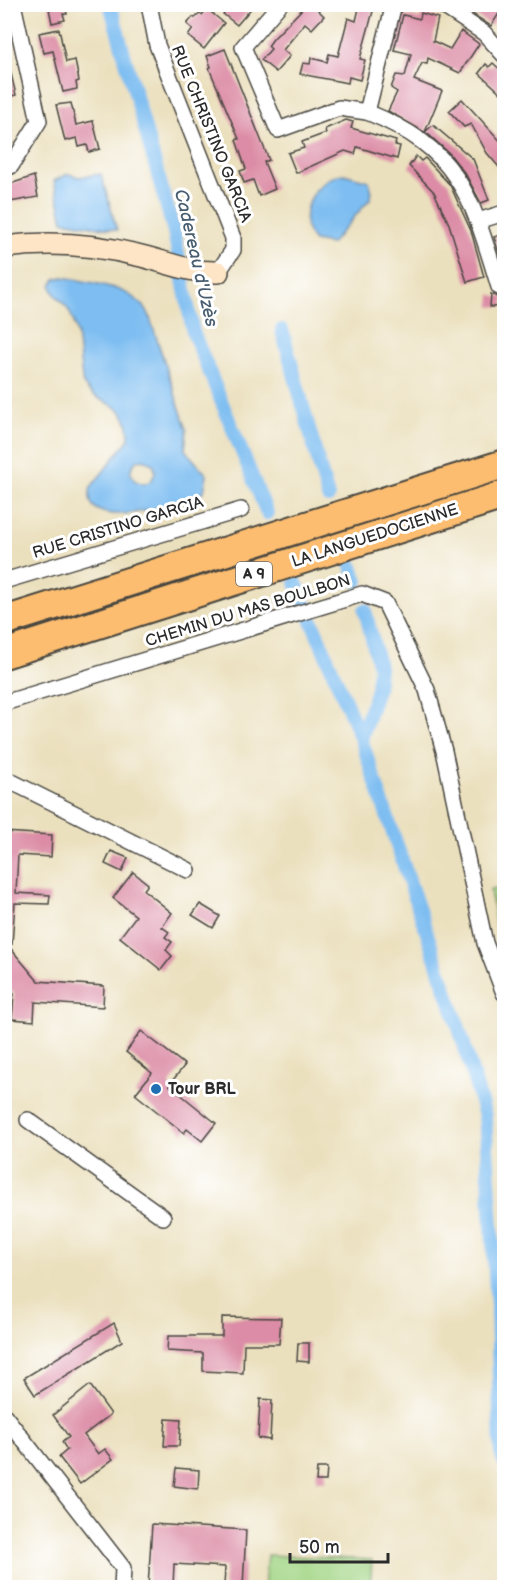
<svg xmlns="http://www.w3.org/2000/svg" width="509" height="1592" font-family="'Balsamiq Sans',sans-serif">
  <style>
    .green { fill: #a2d585; stroke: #668058; stroke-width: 1.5 }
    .water { fill: #7dbdf1; stroke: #54748e; stroke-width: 1.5; fill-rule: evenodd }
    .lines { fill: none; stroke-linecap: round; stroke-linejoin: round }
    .canal { stroke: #7dbdf1; stroke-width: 14 }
    .building { fill: #dc8ca6 }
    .street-casing { stroke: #484641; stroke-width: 18 }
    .secondary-casing { stroke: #484641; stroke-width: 24 }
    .highway-casing { stroke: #484641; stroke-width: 32 }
    .street { stroke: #fff; stroke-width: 15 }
    .secondary { stroke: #fee5c5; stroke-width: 21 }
    .highway { stroke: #fcbd6f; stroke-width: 28 }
    .poi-dot { fill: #1f6fb2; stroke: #fff; stroke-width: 2 }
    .labels { text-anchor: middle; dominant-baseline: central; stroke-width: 6; stroke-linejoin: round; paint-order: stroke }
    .shield { fill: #fff; stroke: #6b6b6b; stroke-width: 1.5 }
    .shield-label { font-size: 15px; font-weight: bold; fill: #2b2b2b }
    .street-label { font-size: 16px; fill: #2b2b2b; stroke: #fff }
    .poi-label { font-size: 16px; font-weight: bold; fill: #2b2b2b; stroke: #fff; text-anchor: start }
    .water-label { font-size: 18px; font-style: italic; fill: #485e70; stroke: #fff }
  </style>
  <rect width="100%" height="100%" fill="#fff"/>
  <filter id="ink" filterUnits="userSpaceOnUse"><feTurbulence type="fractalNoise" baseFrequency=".0167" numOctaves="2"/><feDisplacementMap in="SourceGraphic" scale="12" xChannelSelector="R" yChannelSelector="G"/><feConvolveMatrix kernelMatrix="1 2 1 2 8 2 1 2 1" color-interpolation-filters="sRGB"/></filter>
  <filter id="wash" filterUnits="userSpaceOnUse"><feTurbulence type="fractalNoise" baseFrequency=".008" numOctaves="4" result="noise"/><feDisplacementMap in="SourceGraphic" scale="24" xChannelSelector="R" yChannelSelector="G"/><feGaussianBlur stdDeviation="1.35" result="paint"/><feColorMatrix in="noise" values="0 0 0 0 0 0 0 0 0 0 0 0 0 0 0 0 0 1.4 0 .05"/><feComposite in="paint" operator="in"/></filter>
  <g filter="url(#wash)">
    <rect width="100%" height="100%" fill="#ebe0be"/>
    <g class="green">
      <polygon points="504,888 504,976 490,890"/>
      <polygon points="267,1555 372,1560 370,1587 264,1587"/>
    </g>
    <g class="water">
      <polygon points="68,174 79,177 101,174 117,230 63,221 54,181"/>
      <path d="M344,174L369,181L372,192L370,199L331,244L314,241C292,217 316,177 344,174Z"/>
      <path d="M63,277C94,284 129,284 148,312L187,430L185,450L207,475L204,491L195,498C175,503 78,537 91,487L129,439C130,398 100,409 83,384C79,363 80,332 70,313C65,301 54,299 51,286L55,279ZM144,459L154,465L155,473L151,481L144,484L135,481L130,471L136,461Z"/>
    </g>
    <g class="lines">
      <g class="canal">
        <polyline points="110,4 174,232 193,332 267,513"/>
        <polyline points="282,330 328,497"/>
        <polyline points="351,564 357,581"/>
        <polyline points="296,583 361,739 460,1031 485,1116 497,1305 501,1452 504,1462"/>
        <polyline points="361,739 377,689 379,667 365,610"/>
      </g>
    </g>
    <g id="blocks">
      <g class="building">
        <polygon points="48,4 65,4 67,14 63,14 65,20 52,23"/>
        <polygon points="231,4 255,4 237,25 223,14"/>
        <polygon points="307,4 323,4 318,10 324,16 312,29 305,23 283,50 290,56 276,72 261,60 271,49 268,46 273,39"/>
        <polygon points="360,4 375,4 360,59 365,60 360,80 349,77 348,83 300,74 303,63 310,64 311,58 327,62 329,54 338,56 348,18 356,21"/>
        <polygon points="458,4 504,4 504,6 491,26"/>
        <polygon points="207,9 224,23 204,49 188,36 193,29 187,24 193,17 195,18 200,13 202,15"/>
        <polygon points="421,13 438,18 433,41 450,49 461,31 479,44 460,73 428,58 427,64 422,63 414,80 442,91 425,132 433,125 473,159 489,200 481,203 466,175 449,153 428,134 388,111 397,92 391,88 396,75 405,76 411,54 394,50 403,15 420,19"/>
        <polygon points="59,29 66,62 75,60 79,81 76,82 77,89 63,92 53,51 44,53 39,33"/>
        <polygon points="225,49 269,160 264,162 275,189 259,196 253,180 244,183 240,171 246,169 236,140 239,139 209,68 211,67 207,56"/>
        <polygon points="493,63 504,73 504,96 479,73 486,64 489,67"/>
        <polygon points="9,65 16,95 4,98 4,66"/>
        <polygon points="462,99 504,145 504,173 487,153 471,124 464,127 449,111"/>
        <polygon points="71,103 76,125 93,121 100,149 89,152 87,145 79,147 77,138 65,141 56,105"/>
        <polygon points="346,120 353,122 351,128 396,141 395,145 400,146 397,159 357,147 355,154 345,151 296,173 288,153 304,148 302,142 326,133 325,129"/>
        <polygon points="416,156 421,161 425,158 450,185 471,231 484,277 467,282 449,224 434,192 409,166"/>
        <polygon points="34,176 38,197 4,203 4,186"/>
        <polygon points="504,234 504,265 503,266 494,237"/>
        <polygon points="491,294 497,297 504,295 504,306 490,307"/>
        <polygon points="4,832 52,835 51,857 18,855 16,893 50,895 49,904 15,903 12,944 6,943 38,981 104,986 103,1007 35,1002 34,1021 12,1019 14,994 4,983"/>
        <polygon points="111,851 128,858 122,872 105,864"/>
        <polygon points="133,872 148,884 144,890 172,913 162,927 169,932 165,937 172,942 166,950 172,956 161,970 120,937 136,916 113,898"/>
        <polygon points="200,904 220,916 213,928 192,915"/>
        <polygon points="141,1031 185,1065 169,1085 216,1123 202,1141 187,1129 184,1133 135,1094 152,1073 126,1052"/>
        <polygon points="222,1317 281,1318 279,1344 244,1344 243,1373 203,1371 203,1353 167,1351 168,1336 222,1336"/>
        <polygon points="114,1323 122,1341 35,1395 24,1378"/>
        <polygon points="298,1343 309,1343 309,1362 297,1361"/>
        <polygon points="90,1385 111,1414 84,1435 98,1454 105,1449 113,1459 80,1484 59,1457 67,1450 62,1442 69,1437 53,1415"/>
        <polygon points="260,1399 272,1400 270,1440 258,1438"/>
        <polygon points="166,1419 181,1420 179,1446 164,1446"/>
        <polygon points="176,1468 199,1470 198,1489 174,1486"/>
        <polygon points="317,1468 327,1468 326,1481 316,1481"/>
        <polygon points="152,1524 246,1530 243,1587 224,1587 225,1567 174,1564 173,1587 148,1587"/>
      </g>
    </g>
  </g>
  <g filter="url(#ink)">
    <use href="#blocks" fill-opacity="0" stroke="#484641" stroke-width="1.5"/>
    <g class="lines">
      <defs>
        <g id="street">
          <polyline points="149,4 157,45 233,238 233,250 218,272"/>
          <polyline points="280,4 243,47 278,130 339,108 367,112 394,4"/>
          <polyline points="440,4 484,33 504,55"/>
          <path d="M367,112C460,149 472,198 499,287"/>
          <polyline points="4,167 11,166 39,121 13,4"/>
          <polyline points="478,221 504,213"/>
          <polyline points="4,581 241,510"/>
          <polyline points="4,703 362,594 385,603 427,690 444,751 485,943 504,993"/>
          <polyline points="4,778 188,870"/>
          <polyline points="28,1120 163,1217"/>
          <polyline points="4,1415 123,1568 122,1588"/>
        </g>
        <path id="secondary" d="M4,247C49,241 93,244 137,255C164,261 190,273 218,272"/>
        <g id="highway">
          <polyline points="4,621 504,464"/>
          <polyline points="4,654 504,495"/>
        </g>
      </defs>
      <use href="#street" class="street-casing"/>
      <use href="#secondary" class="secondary-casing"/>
      <use href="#highway" class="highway-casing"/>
      <use href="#street" class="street"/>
      <use href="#secondary" class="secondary"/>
      <use href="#highway" class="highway"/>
    </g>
  </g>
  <circle class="poi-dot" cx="156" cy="1089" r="6"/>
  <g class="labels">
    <rect class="shield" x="236" y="562" width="36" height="24" rx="4.5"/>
    <g class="shield-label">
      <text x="254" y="574">A 9</text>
    </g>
    <g class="street-label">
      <text transform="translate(211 134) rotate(68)">RUE CHRISTINO GARCIA</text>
      <text transform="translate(118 528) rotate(-17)">RUE CRISTINO GARCIA</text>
      <text transform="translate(375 536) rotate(-18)">LA LANGUEDOCIENNE</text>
      <text transform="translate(248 611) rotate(-17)">CHEMIN DU MAS BOULBON</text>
    </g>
    <g class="poi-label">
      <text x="168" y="1089">Tour BRL</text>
    </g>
    <g class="water-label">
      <text transform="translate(196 258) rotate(77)">Cadereau d'Uzès</text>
    </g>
  </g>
  <rect width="509" height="1592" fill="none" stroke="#fff" stroke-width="24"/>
  <path d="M290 1553v9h98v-9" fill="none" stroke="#2b2b2b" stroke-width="3"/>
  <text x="299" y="1553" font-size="18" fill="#2b2b2b" stroke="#ffffff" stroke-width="4.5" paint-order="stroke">50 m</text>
</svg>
